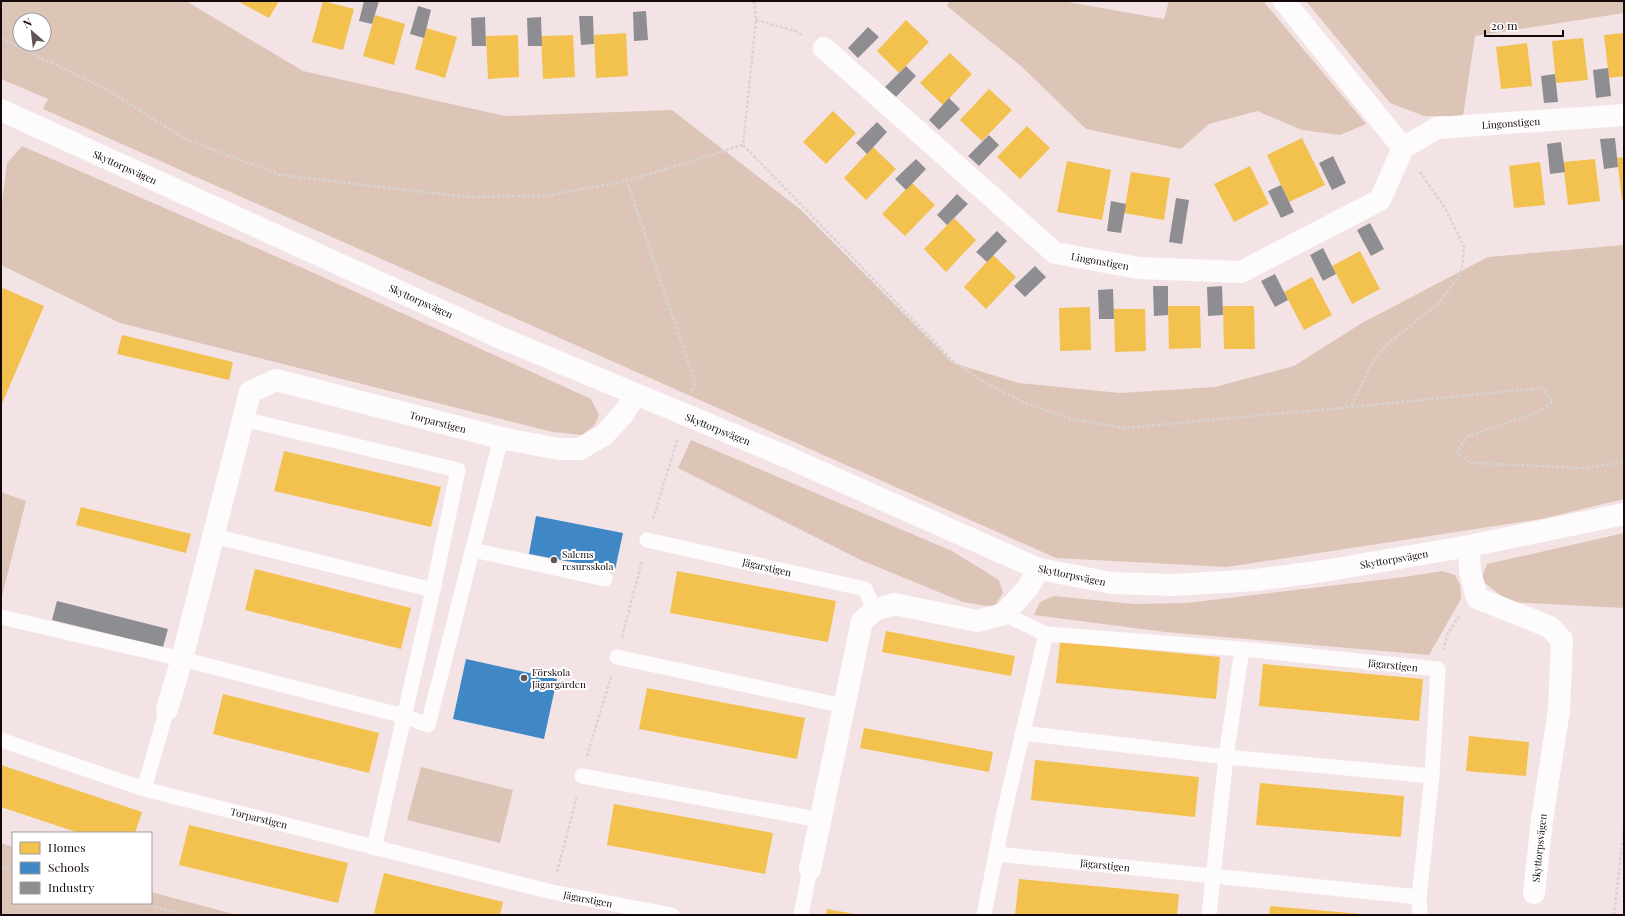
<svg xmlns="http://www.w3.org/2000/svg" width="1625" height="916" font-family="'Playfair Display',serif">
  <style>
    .green { fill: #dcc5b6; fill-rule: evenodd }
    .homes { fill: #f2c14e }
    .schools { fill: #3f88c5 }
    .industry { fill: #8d8d92 }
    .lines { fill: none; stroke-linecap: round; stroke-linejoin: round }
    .path { stroke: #d8d3d3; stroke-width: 2.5; stroke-dasharray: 3 2; stroke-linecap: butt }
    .lane { stroke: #fdfbfb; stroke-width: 15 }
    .street { stroke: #fdfbfb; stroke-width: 22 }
    .secondary { stroke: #fdfbfb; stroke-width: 22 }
    .poi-dot { fill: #625557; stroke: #fff; stroke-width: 1.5 }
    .labels { text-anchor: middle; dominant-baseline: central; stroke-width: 4; stroke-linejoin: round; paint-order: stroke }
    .street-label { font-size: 10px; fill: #14080a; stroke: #fff }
    .poi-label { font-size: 10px; fill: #14080a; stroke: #fff; text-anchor: start }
  </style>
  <rect width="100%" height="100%" fill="#f4e3e5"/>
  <g class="green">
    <path d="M1,1H186L303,71L505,116L672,110L801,210L953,363L1019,383L1120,393L1215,387L1294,366L1362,323L1488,257L1624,245V499L1541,519L1227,567L1056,558L43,109L48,99L1,79ZM20,20H44V44H20Z"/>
    <polygon points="949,1 1062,1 1164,19 1169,1 1263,1 1366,124 1340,135 1302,130 1257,111 1209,124 1181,149 1086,129 1022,67 947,6"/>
    <polygon points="1306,1 1624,1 1624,13 1475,36 1463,116 1424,116 1390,103"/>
    <polygon points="22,146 305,269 591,399 599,415 594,426 582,435 553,432 120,323 1,265 1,211 7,163"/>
    <polygon points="691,440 952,551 999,580 1003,593 994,607 963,602 863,561 678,468"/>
    <polygon points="1,492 26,501 1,600"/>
    <polygon points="1624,533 1624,608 1509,602 1481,580 1487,564"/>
    <polygon points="1442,571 1455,575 1460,585 1461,599 1429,655 1165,632 1034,615 1040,602 1054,596 1134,604 1187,603 1404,577"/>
    <polygon points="421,767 513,790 500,843 407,820"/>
    <polygon points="1,843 13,847 13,903 151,903 151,892 237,915 1,915"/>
  </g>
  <g class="homes">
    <polygon points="242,1 279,1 269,18 241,3"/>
    <polygon points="323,1 354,9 343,50 312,42"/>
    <polygon points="375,15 405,24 394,65 363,56"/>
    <polygon points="906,20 929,42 899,73 877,51"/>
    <polygon points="426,28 457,37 445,78 415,69"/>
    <polygon points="626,33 628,76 596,78 594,35"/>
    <polygon points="1624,33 1624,76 1609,78 1604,35"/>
    <polygon points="518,35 519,77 488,79 486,36"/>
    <polygon points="573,35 575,77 543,79 541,36"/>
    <polygon points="1583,38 1588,80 1556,83 1552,41"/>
    <polygon points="1527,43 1532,86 1501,89 1496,47"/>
    <polygon points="950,53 972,74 943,105 920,83"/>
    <polygon points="989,89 1012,110 982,141 960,120"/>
    <polygon points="833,111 856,133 826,164 803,142"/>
    <polygon points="1027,126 1050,148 1020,179 997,157"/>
    <polygon points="1302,138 1325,185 1289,202 1267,155"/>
    <polygon points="873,147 896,169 866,200 844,178"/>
    <polygon points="1624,157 1624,200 1622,200 1617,158"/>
    <polygon points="1595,159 1600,201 1568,205 1563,162"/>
    <polygon points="1067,161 1111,170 1102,220 1057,212"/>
    <polygon points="1540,162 1545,205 1514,208 1509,166"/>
    <polygon points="1250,166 1269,204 1234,222 1214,184"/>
    <polygon points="1131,172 1170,178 1164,220 1124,213"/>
    <polygon points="912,183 935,205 905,236 882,214"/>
    <polygon points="954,218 976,240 946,272 924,249"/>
    <polygon points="1360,251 1380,289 1352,304 1332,266"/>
    <polygon points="993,255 1016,277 986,309 964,287"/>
    <polygon points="1312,277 1332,315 1304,330 1284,292"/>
    <polygon points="3,288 44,306 1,406 1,292"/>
    <polygon points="1168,306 1200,306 1201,348 1169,349"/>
    <polygon points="1223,306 1254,306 1255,349 1224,349"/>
    <polygon points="1090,307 1091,350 1060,351 1059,308"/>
    <polygon points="1114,309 1145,309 1146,351 1115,352"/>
    <polygon points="122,335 233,362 229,380 117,354"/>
    <polygon points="284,451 441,487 431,527 274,491"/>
    <polygon points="81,507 191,534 186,553 76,525"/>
    <polygon points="255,569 411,608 401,649 245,610"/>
    <polygon points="677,571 836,601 828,642 670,613"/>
    <polygon points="886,631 1015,656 1011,676 882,652"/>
    <polygon points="1060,642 1220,657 1216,699 1056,683"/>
    <polygon points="1263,664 1423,679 1419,721 1259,706"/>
    <polygon points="647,688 805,718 797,759 639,729"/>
    <polygon points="223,694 379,733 369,773 213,734"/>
    <polygon points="864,728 993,752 989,772 860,748"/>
    <polygon points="1469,736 1529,742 1526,776 1466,771"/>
    <polygon points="1035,760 1199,777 1195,817 1031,800"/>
    <polygon points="1,765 142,812 135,833 79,833 1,807"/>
    <polygon points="1260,783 1404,796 1401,837 1256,825"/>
    <polygon points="614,804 773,833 765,874 607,845"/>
    <polygon points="189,825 348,863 338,903 179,865"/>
    <polygon points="384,873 503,902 500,915 381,915 374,913"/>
    <polygon points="1019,879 1179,894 1177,915 1015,915"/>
    <polygon points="1270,906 1361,914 1361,915 1269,915"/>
    <polygon points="827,909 855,914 855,915 826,915"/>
  </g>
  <g class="schools">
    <polygon points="536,516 623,533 615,570 529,554"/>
    <polygon points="466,659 557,679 544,739 453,719"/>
  </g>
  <g class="industry">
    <polygon points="364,1 379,1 372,24 359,21"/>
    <polygon points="418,6 431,10 424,38 410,34"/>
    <polygon points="646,11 648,40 634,41 633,12"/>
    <polygon points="579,16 593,16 594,44 581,45"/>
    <polygon points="485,17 486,46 472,46 471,18"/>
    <polygon points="541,17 542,46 528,46 527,18"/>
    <polygon points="868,27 879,37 858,58 848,48"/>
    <polygon points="906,66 916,76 896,97 885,87"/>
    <polygon points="1608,68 1611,96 1596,98 1593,70"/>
    <polygon points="1555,74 1558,102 1544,103 1541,76"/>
    <polygon points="949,98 960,109 939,130 929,120"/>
    <polygon points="877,122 887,132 867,154 856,143"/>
    <polygon points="989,135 999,145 979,166 968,156"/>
    <polygon points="1615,138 1618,167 1604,169 1600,139"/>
    <polygon points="1561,142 1565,172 1550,174 1547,144"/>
    <polygon points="1333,156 1346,183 1332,190 1319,163"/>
    <polygon points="916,159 926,169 906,190 895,179"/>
    <polygon points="1281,185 1294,212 1281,218 1268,191"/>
    <polygon points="957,194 968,204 947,225 937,215"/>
    <polygon points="1176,198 1189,200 1182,244 1169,242"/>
    <polygon points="1111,201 1126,204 1121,233 1107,231"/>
    <polygon points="1370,223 1384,249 1371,256 1357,230"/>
    <polygon points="997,231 1007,241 987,262 976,252"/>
    <polygon points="1323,248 1336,274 1323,281 1310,255"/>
    <polygon points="1035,266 1046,277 1025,297 1014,286"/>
    <polygon points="1275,274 1288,300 1275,307 1261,281"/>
    <polygon points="1153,286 1168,286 1168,315 1154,316"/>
    <polygon points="1222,286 1223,315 1208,316 1207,287"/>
    <polygon points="1113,289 1114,319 1099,319 1098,290"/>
    <polygon points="57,601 168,629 163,647 52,620"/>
  </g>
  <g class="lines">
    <g class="path">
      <polyline points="754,1 756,20 743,145 953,361 987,384 1025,403 1071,419 1125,428 1351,407"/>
      <polyline points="756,20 795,31 803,36"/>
      <polyline points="1,38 111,92 187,140 281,175 466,197 544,196 627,181"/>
      <polyline points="1420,172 1445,208 1464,247 1463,261 1460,275 1439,303 1387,344 1371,365 1351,407 1542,388 1553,401 1540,411 1467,437 1456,452 1471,463 1585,468 1624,462"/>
      <polyline points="692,391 695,383 627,181 743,145"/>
      <polyline points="653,519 678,438"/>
      <polyline points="622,637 642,561"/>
      <polyline points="1443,650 1448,633 1460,615"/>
      <polyline points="587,756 611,677"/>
      <polyline points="1,867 13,870"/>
      <polyline points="557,872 577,796"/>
      <polyline points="140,903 186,915"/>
      <polyline points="1614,915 1624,827"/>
    </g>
    <g class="lane">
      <polyline points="243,419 458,470 433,590 374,848"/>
      <polyline points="213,536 433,590"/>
      <polyline points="647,540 865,589 875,610"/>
      <polyline points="473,550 605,579"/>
      <polyline points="1004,614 1046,634"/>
      <polyline points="1,617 182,659 404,716 428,725 501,438"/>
      <polyline points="617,657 844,706"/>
      <polyline points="1022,733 1226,757 1432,776"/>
      <polyline points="1,740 144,789 552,892 672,915"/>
      <polyline points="582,776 821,820"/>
      <polyline points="144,789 167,709"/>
      <polyline points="997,854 1419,897"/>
      <polyline points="801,915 810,869"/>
      <polyline points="984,915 1004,813 1046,634 1242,649"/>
      <polyline points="1209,915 1226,757 1242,649 1438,669 1432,776 1419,897 1420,915"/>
    </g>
    <g class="street">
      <polyline points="1284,1 1403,148 1437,128 1624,115"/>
      <polyline points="824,48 1055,253 1139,268 1241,272 1380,200 1403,148"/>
      <polyline points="1469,546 1470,571 1477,598 1550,627 1562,640 1559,710 1542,820 1534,893"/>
      <polyline points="167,709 182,659 250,392 276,380 501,438 559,449 580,449 604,435 624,413 635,395"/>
      <polyline points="810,869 862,621 875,610 894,604 977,621 1004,614 1027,589 1039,569"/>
    </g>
    <polyline class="secondary" points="1,110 501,338 787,457 1039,569 1112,583 1173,585 1256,580 1324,571 1469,546 1624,514"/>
  </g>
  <g class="poi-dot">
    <circle cx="554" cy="560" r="4"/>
    <circle cx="524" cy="678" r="4"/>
  </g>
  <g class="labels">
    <g class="street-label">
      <text transform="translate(1511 123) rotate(-4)">Lingonstigen</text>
      <text transform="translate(125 167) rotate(24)">Skyttorpsvägen</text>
      <text transform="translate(1100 261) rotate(10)">Lingonstigen</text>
      <text transform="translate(421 301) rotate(24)">Skyttorpsvägen</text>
      <text transform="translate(438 422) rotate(15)">Torparstigen</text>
      <text transform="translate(718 429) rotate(22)">Skyttorpsvägen</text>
      <text transform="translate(1394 559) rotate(-10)">Skyttorpsvägen</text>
      <text transform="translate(767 567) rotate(13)">Jägarstigen</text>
      <text transform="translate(1072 575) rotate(12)">Skyttorpsvägen</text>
      <text transform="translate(1393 665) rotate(6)">Jägarstigen</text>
      <text transform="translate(259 818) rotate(14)">Torparstigen</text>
      <text transform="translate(1539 848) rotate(-84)">Skyttorpsvägen</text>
      <text transform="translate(1105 865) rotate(6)">Jägarstigen</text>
      <text transform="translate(588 899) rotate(11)">Jägarstigen</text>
    </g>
    <g class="poi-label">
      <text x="562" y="554">Salems<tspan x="562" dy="12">resursskola</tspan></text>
      <text x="532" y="672">Förskola<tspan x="532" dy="12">Jägargården</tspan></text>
    </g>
  </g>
  <rect width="1625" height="916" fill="none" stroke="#14080a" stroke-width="4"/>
  <rect x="12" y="832" width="140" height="72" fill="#ffffff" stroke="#a19c9d"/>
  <rect x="20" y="842" width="20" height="12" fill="#f2c14e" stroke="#a19c9d"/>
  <text x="48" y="852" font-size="12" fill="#14080a">Homes</text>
  <rect x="20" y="862" width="20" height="12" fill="#3f88c5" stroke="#a19c9d"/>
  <text x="48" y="872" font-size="12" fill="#14080a">Schools</text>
  <rect x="20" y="882" width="20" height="12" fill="#8d8d92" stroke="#a19c9d"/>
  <text x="48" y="892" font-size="12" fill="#14080a">Industry</text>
  <g transform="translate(32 32) rotate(332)"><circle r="19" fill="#ffffff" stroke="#a19c9d"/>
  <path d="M0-3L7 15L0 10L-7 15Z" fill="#625557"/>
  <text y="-6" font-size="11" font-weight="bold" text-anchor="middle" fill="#14080a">N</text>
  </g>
  <path d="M1485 30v6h78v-6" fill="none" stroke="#14080a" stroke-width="2"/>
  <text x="1491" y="30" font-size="12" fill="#14080a" stroke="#ffffff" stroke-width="3" paint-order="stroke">20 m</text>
</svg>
